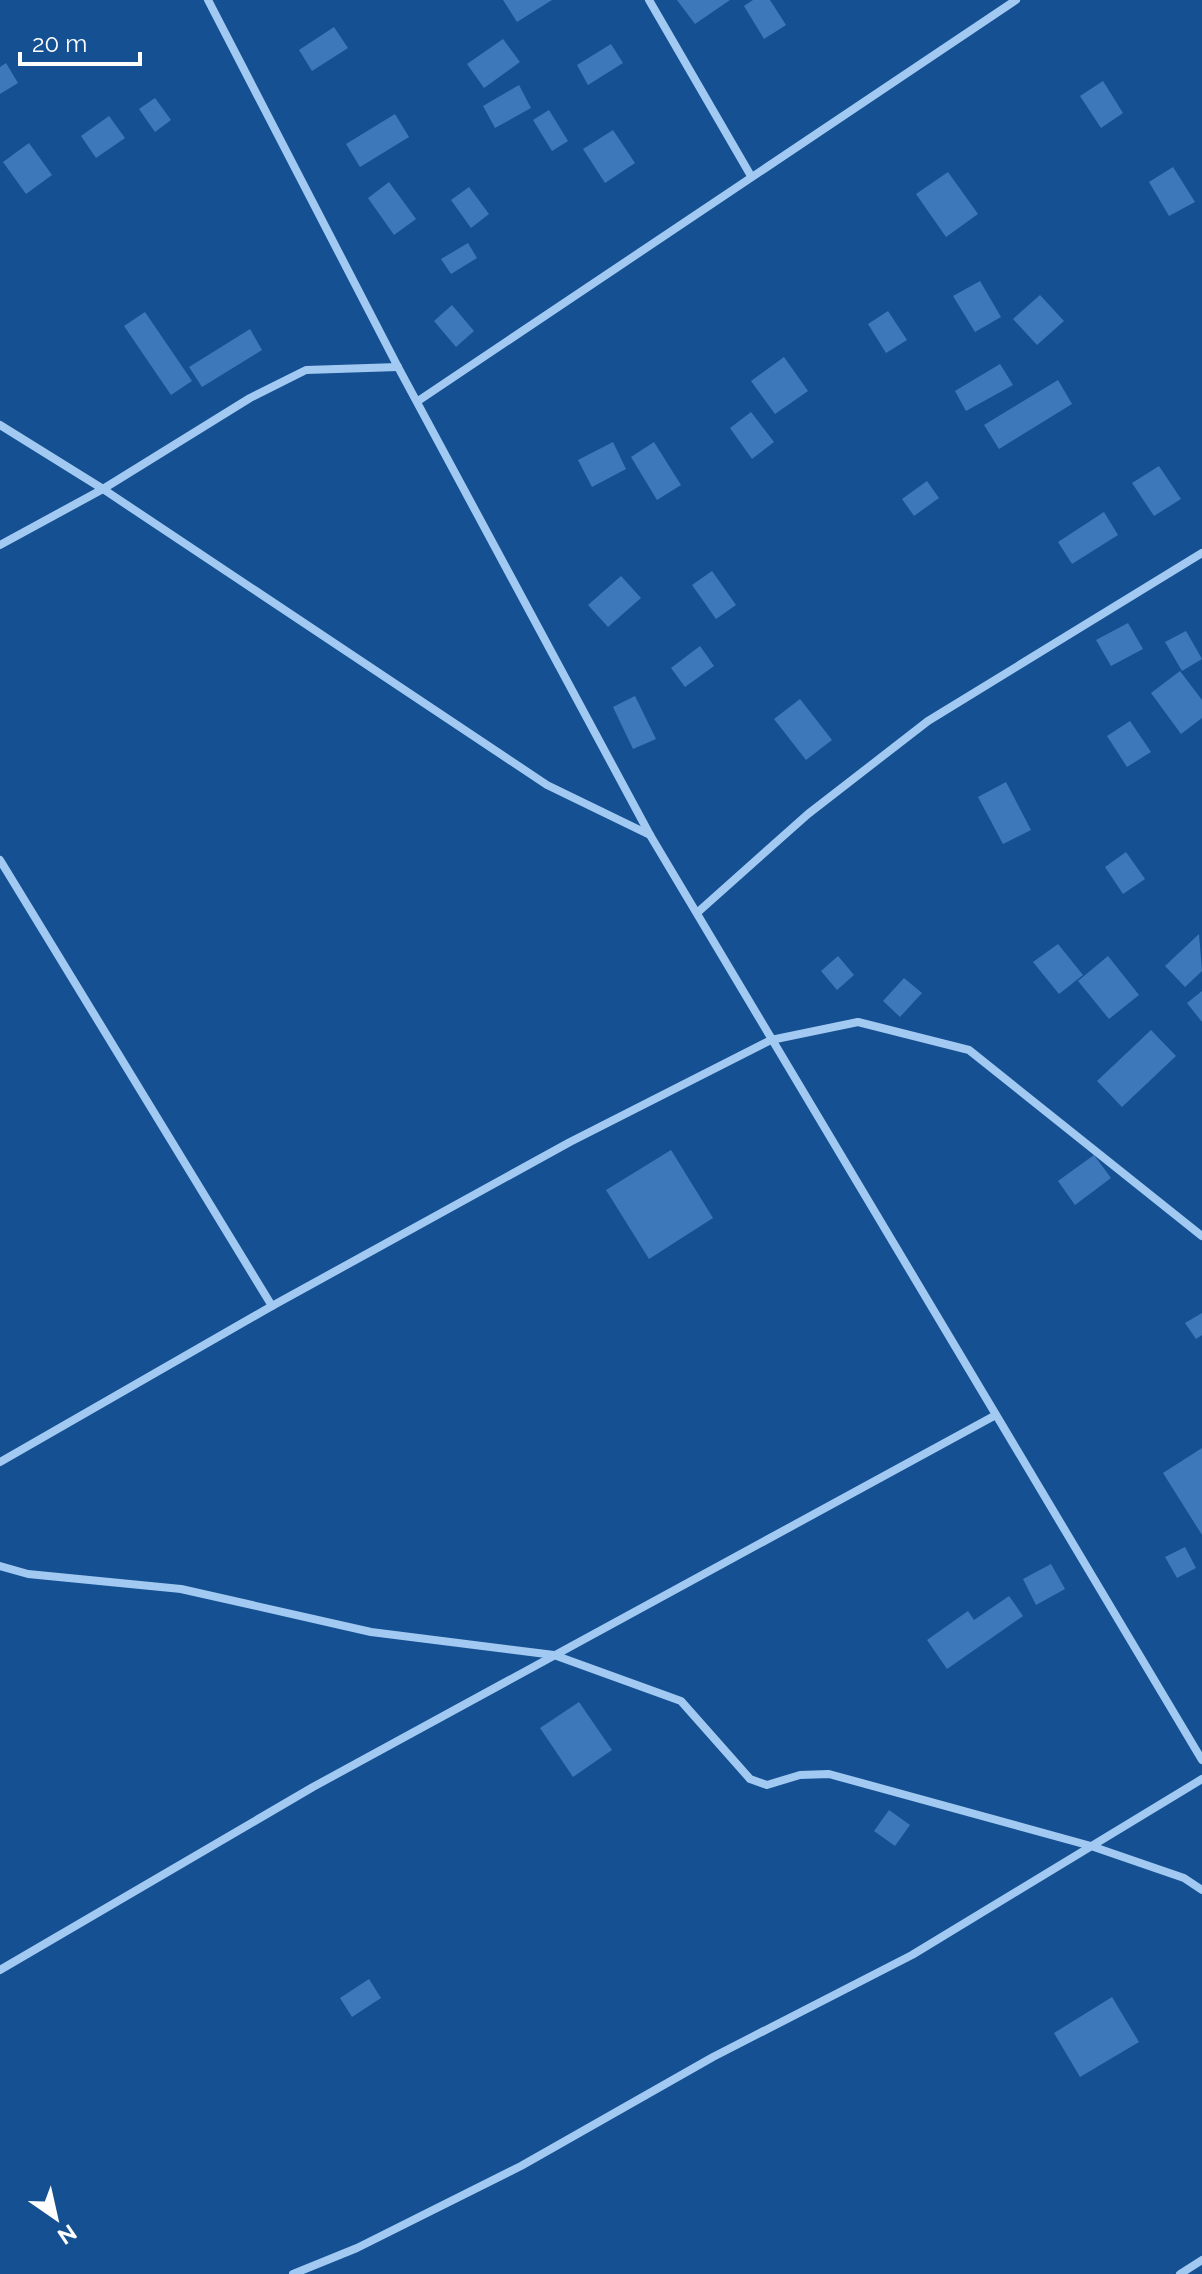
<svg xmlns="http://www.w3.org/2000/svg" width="1202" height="2274" font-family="Raleway,sans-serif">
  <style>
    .building { fill: #3d79ba }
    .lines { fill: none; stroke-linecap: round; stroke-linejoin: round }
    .minor { stroke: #a2c9f1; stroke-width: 8 }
  </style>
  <rect width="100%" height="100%" fill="#145092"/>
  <g class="building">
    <polygon points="503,0 552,0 517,22"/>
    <polygon points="677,0 730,0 695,24"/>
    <polygon points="753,0 770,0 786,25 764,39 744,6"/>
    <polygon points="334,27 348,48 312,71 299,50"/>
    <polygon points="503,39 520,62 484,88 467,64"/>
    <polygon points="611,44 623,63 588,85 577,65"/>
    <polygon points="6,63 18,83 0,94 0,67"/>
    <polygon points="1103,81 1123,113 1101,128 1080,96"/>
    <polygon points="519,85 531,108 495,128 483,106"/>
    <polygon points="155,98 171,120 155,132 139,109"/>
    <polygon points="549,110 568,141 552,151 533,120"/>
    <polygon points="395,114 409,137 360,167 346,144"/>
    <polygon points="109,116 125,138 96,158 81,136"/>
    <polygon points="613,130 635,163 605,183 583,149"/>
    <polygon points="29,143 52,175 26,194 3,162"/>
    <polygon points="1173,167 1195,202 1169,216 1149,182"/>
    <polygon points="948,172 978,214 946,237 916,194"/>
    <polygon points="389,182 416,219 394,235 368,198"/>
    <polygon points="469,187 489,214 471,228 451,200"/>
    <polygon points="468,243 477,258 451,274 441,259"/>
    <polygon points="980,281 1001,317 975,332 953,296"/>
    <polygon points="1040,295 1064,321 1037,345 1013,319"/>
    <polygon points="452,305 474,331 456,347 434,321"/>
    <polygon points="888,311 907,340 886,353 868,324"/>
    <polygon points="145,312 192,381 171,395 124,326"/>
    <polygon points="250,329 262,350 202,387 189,367"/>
    <polygon points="784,357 808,391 775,414 751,381"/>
    <polygon points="1000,364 1013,385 966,411 955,391"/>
    <polygon points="1058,380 1072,404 999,449 984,425"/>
    <polygon points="751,412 774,442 752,459 730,428"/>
    <polygon points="613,442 626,469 592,487 578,460"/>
    <polygon points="654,442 681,485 657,500 631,457"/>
    <polygon points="1159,466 1181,499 1154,516 1132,483"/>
    <polygon points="927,481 939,498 914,516 902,499"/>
    <polygon points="1104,512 1118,535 1072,564 1058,542"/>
    <polygon points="712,571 736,605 716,619 692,585"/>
    <polygon points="621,576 641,598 608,627 588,605"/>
    <polygon points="1128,623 1143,649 1111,666 1096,640"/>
    <polygon points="1186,631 1202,659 1182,671 1165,642"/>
    <polygon points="700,646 714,666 685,687 671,668"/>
    <polygon points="1180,671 1202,700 1202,718 1181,734 1151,693"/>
    <polygon points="635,696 656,739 633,749 613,707"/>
    <polygon points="800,699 832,740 806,760 774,719"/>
    <polygon points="1130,721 1151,752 1127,767 1107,736"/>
    <polygon points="1006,782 1031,830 1003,844 978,797"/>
    <polygon points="1126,852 1145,879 1123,894 1105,867"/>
    <polygon points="1199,934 1202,971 1185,987 1165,966"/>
    <polygon points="1058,944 1083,975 1059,994 1033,962"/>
    <polygon points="838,956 854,975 837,990 821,971"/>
    <polygon points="1108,956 1139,995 1109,1019 1078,981"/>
    <polygon points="904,978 922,993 900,1017 883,1001"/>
    <polygon points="1202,991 1202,1022 1187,1003"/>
    <polygon points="1151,1030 1176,1056 1122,1107 1097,1081"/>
    <polygon points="671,1150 713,1218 649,1259 606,1190"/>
    <polygon points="1094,1155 1111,1178 1075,1205 1058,1181"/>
    <polygon points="1202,1313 1202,1335 1196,1339 1185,1323"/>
    <polygon points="1202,1448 1202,1535 1163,1473"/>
    <polygon points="1185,1547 1196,1568 1177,1578 1165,1557"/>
    <polygon points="1051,1564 1065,1589 1036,1605 1023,1579"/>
    <polygon points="1009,1596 1023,1616 947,1669 927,1640 968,1611 974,1620"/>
    <polygon points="579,1702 612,1750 573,1777 540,1728"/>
    <polygon points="889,1810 910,1825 895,1846 874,1831"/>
    <polygon points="369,1979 381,1998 352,2017 340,1998"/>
    <polygon points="1112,1997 1139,2042 1080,2077 1054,2033"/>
  </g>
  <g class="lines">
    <g class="minor">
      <polyline points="208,0 398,367 650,835 1202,1760"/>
      <polyline points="649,0 751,176"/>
      <polyline points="418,401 1016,0"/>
      <polyline points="0,425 103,489 547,785 650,835"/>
      <polyline points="0,545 103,489 250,398 306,370 398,367"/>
      <polyline points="0,860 272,1306"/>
      <polyline points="698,912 808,814 928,721 1202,553"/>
      <polyline points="0,1462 272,1306 570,1142 771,1040 858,1022 969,1050 1202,1236"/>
      <polyline points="0,1566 28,1574 181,1589 371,1632 554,1655 681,1701 750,1779 767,1785 800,1775 829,1774 1091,1846 1184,1878 1202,1890"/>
      <polyline points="0,1970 313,1787 994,1416"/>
      <polyline points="293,2274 357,2248 521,2166 713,2057 912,1955 1202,1779"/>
      <polyline points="1180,2274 1202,2260"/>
    </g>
  </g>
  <g transform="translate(56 2218) rotate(146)" stroke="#145092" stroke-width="6" paint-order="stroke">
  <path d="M0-6L14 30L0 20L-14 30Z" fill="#ffffff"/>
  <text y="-12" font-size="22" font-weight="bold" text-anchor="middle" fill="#ffffff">N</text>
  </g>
  <path d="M20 52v12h120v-12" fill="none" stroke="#ffffff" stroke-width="4"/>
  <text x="32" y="52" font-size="24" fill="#ffffff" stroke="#145092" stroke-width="6" paint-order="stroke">20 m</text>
</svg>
